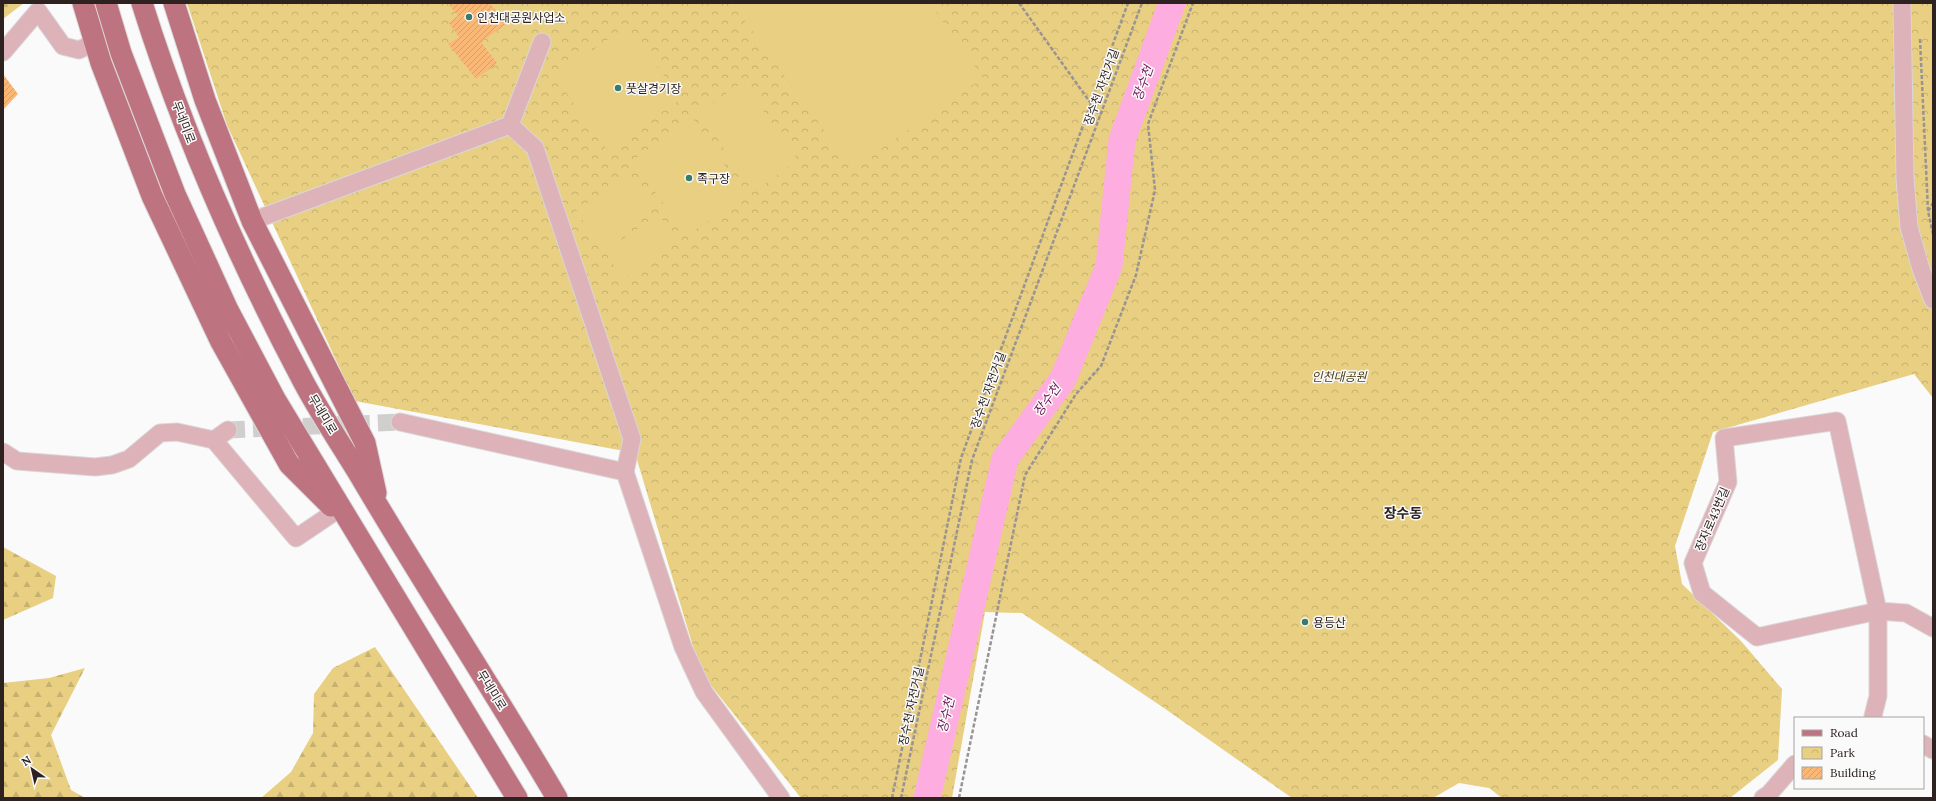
<svg xmlns="http://www.w3.org/2000/svg" width="1936" height="801" font-family="Lora,'Noto Sans KR',serif">
  <style>
    .forest { fill: url(#forest-firs) }
    .park { fill: url(#park-crowns) }
    .pitch { fill: #e8cf81 }
    .lines { fill: none; stroke-linecap: round; stroke-linejoin: round }
    .river { stroke: #fdade0; stroke-width: 27 }
    .building { fill: url(#building-hatch) }
    .minor-tunnel { stroke: #d1cfce; stroke-width: 17; stroke-dasharray: 17 8; stroke-linecap: butt }
    .minor-casing { stroke: #d9d7d7; stroke-width: 19 }
    .major-casing { stroke: #d9d7d7; stroke-width: 23 }
    .path { stroke: #999493; stroke-width: 2.5; stroke-dasharray: 4 2; stroke-linecap: butt }
    .minor { stroke: #ddb2b8; stroke-width: 17 }
    .major { stroke: #be7380; stroke-width: 21 }
    .poi-dot { fill: #397b6b; stroke: #fafafa; stroke-width: 1.5 }
    .labels { text-anchor: middle; dominant-baseline: central; stroke-width: 3; stroke-linejoin: round; paint-order: stroke }
    .poi-label { font-size: 12px; fill: #2d221f; stroke: #fafafa; text-anchor: start }
    .street-label { font-size: 12px; fill: #2d221f; stroke: #fafafa }
    .park-label { font-size: 12px; font-style: italic; fill: #483c16; stroke: #fafafa }
    .water-label { font-size: 13px; font-style: italic; fill: #73195a; stroke: #fafafa }
    .quarter-label { font-size: 14px; font-weight: bold; fill: #2d221f; stroke: #fafafa }
  </style>
  <defs>
    <pattern id="forest-firs" width="22" height="20" patternUnits="userSpaceOnUse"><rect width="22" height="20" fill="#e8cf81"/><path d="M5 1l3.5 6h-7zM16 11l3.5 6h-7z" fill="#c7b16f"/></pattern>
    <pattern id="park-crowns" width="20" height="18" patternUnits="userSpaceOnUse"><rect width="20" height="18" fill="#e8cf81"/><path d="M2 6a3 3 0 1 1 6 0M12 15a3 3 0 1 1 6 0" fill="none" stroke="#c7b16f"/></pattern>
    <pattern id="building-hatch" width="6" height="6" patternUnits="userSpaceOnUse"><rect width="6" height="6" fill="#fab877"/><path d="M-1 1l2-2M0 6l6-6M5 7l2-2" fill="none" stroke="#d79e66"/></pattern>
  </defs>
  <rect width="100%" height="100%" fill="#fafafa"/>
  <g class="forest">
    <polygon points="3,3 24,3 3,19"/>
    <polygon points="3,547 56,576 53,598 3,620"/>
    <polygon points="375,647 478,798 261,798 291,772 313,733 314,694 333,668"/>
    <polygon points="85,668 51,735 71,790 85,798 3,798 3,683 49,678"/>
  </g>
  <polygon class="park" points="187,3 1933,3 1933,398 1914,374 1713,432 1675,546 1682,584 1741,641 1782,689 1778,760 1730,798 1502,798 1489,788 1459,783 1433,798 1292,798 1164,708 1022,613 985,612 952,798 801,798 701,673 635,453 355,401 227,125"/>
  <g class="pitch">
    <polygon points="732,3 930,3 983,78 852,169"/>
    <polygon points="627,26 681,99 607,150 555,77"/>
    <polygon points="743,82 798,160 754,192 699,112"/>
    <polygon points="692,117 745,196 686,236 633,160"/>
    <polygon points="629,173 655,207 601,246 576,211"/>
    <polygon points="658,214 678,241 623,279 605,252"/>
  </g>
  <g class="lines">
    <polyline class="river" points="927,798 1005,459 1063,379 1109,266 1122,140 1172,3"/>
  </g>
  <g class="building">
    <polygon points="448,3 490,3 506,24 481,42 497,63 476,79 448,44 459,37 449,23 458,16"/>
    <polygon points="3,74 18,94 3,110"/>
  </g>
  <g class="lines">
    <polyline class="minor-tunnel" points="228,430 400,422"/>
    <defs>
      <g id="minor">
        <polyline points="1902,3 1905,178 1909,227 1921,269 1933,300"/>
        <polyline points="3,52 38,11 63,46 79,50 95,42"/>
        <polyline points="510,125 535,148 632,439 625,472"/>
        <polyline points="252,221 510,125 542,42"/>
        <polyline points="400,422 625,472 683,647 704,692 781,798"/>
        <polyline points="214,440 296,538 336,511"/>
        <polyline points="214,440 228,430"/>
        <polyline points="3,452 17,461 95,467 112,465 129,459 160,433 177,432 214,440"/>
        <polyline points="1873,716 1878,696 1878,611 1837,421 1724,438 1728,482 1693,563 1702,593 1757,637 1878,611 1906,613 1933,628"/>
        <polyline points="1923,744 1933,750"/>
        <polyline points="1763,798 1769,794 1795,764"/>
      </g>
      <g id="major">
        <polyline points="83,3 101,63 152,196 221,342 289,464 331,506"/>
        <polyline points="106,3 121,53 175,194 228,310 275,399 517,798"/>
        <path d="M142,3C183,134 239,260 303,381C320,413 340,443 359,474C423,583 493,689 557,798"/>
        <polyline points="174,3 205,100 252,221 365,443 376,493"/>
      </g>
    </defs>
    <use href="#minor" class="minor-casing"/>
    <use href="#major" class="major-casing"/>
    <g class="path">
      <polyline points="1019,3 1100,116"/>
      <polyline points="1920,39 1928,211 1933,234"/>
      <polyline points="1928,211 1933,203"/>
      <polyline points="892,798 961,458 1128,3"/>
      <polyline points="901,798 972,460 1142,3"/>
      <polyline points="959,798 1025,475 1076,394 1101,366 1136,275 1155,190 1148,124 1193,3"/>
    </g>
    <use href="#minor" class="minor"/>
    <use href="#major" class="major"/>
  </g>
  <g class="poi-dot">
    <circle cx="469" cy="17" r="4"/>
    <circle cx="618" cy="88" r="4"/>
    <circle cx="689" cy="178" r="4"/>
    <circle cx="1305" cy="622" r="4"/>
  </g>
  <g class="labels">
    <g class="poi-label">
      <text x="477" y="17">인천대공원사업소</text>
      <text x="626" y="88">풋살경기장</text>
      <text x="697" y="178">족구장</text>
      <text x="1313" y="622">용등산</text>
    </g>
    <g class="street-label">
      <text transform="translate(1101 87) rotate(-70)">장수천 자전거길</text>
      <text transform="translate(184 122) rotate(69)">무네미로</text>
      <text transform="translate(988 390) rotate(-70)">장수천 자전거길</text>
      <text transform="translate(323 414) rotate(59)">무네미로</text>
      <text transform="translate(1712 519) rotate(-67)">장자로43번길</text>
      <text transform="translate(492 690) rotate(58)">무네미로</text>
      <text transform="translate(911 706) rotate(-78)">장수천 자전거길</text>
    </g>
    <g class="park-label">
      <text x="1339" y="376">인천대공원</text>
    </g>
    <g class="water-label">
      <text transform="translate(1143 83) rotate(-70)">장수천</text>
      <text transform="translate(1047 400) rotate(-54)">장수천</text>
      <text transform="translate(946 715) rotate(-77)">장수천</text>
    </g>
    <g class="quarter-label">
      <text x="1403" y="513">장수동</text>
    </g>
  </g>
  <rect width="1936" height="801" fill="none" stroke="#2d221f" stroke-width="8"/>
  <rect x="1794" y="717" width="130" height="72" fill="#fafafa" stroke="#a8a4a2"/>
  <rect x="1802" y="730" width="20" height="6" fill="#be7380" stroke="#a8a4a2"/>
  <text x="1830" y="737" font-size="12" fill="#2d221f">Road</text>
  <rect x="1802" y="747" width="20" height="12" fill="url(#park-crowns)" stroke="#a8a4a2"/>
  <text x="1830" y="757" font-size="12" fill="#2d221f">Park</text>
  <rect x="1802" y="767" width="20" height="12" fill="url(#building-hatch)" stroke="#a8a4a2"/>
  <text x="1830" y="777" font-size="12" fill="#2d221f">Building</text>
  <g transform="translate(32 769) rotate(326)" stroke="#fafafa" stroke-width="3" paint-order="stroke">
  <path d="M0-3L7 15L0 10L-7 15Z" fill="#2d221f"/>
  <text y="-6" font-size="11" font-weight="bold" text-anchor="middle" fill="#2d221f">N</text>
  </g>
</svg>
